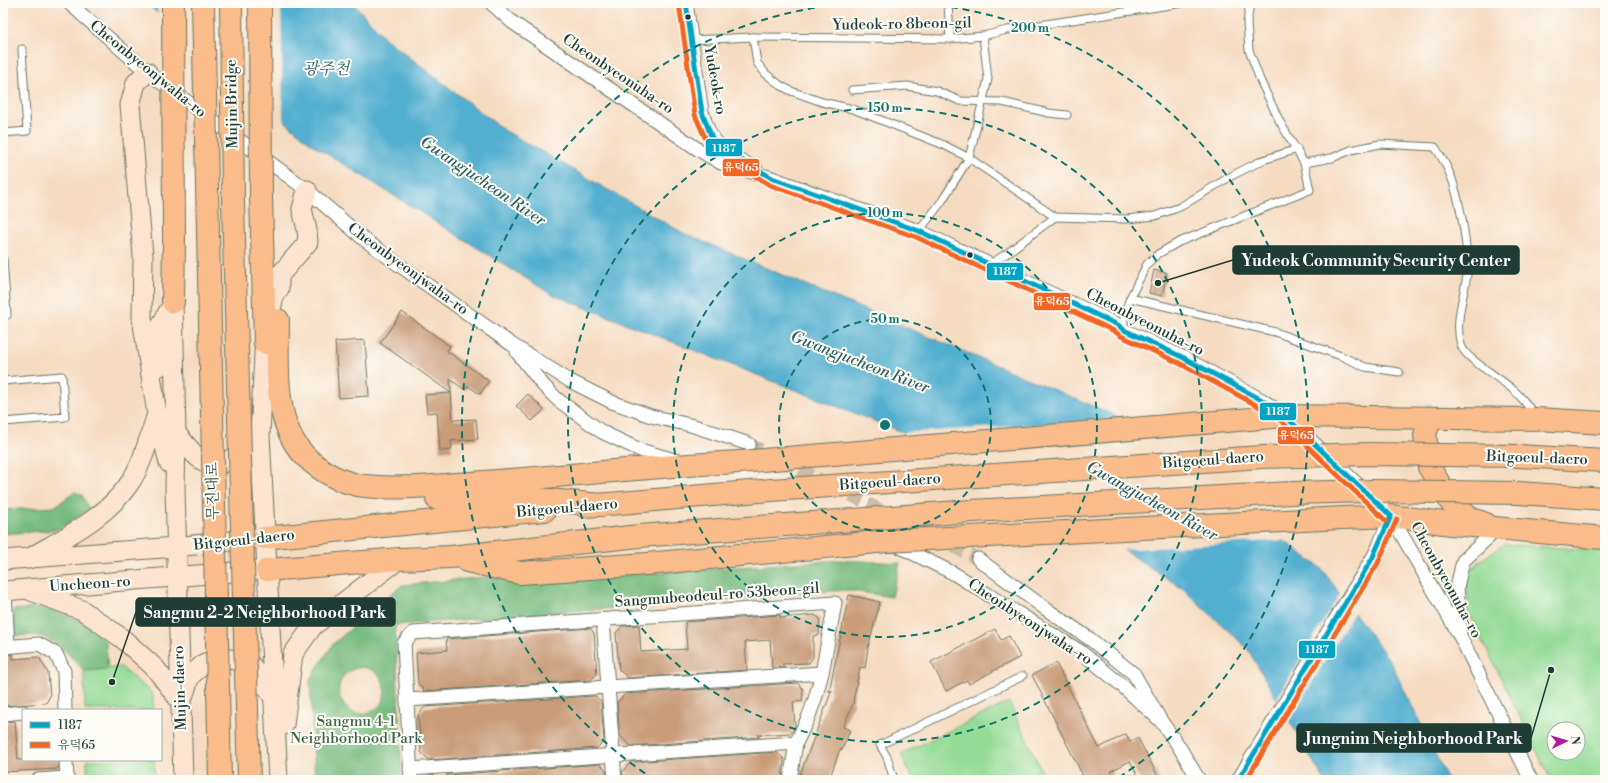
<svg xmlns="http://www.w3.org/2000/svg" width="1608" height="783" font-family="'Libre Bodoni','Noto Serif KR',serif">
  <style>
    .green { fill: #94db95; stroke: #5a8c64; fill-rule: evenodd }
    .forest { fill: #77bb7e; stroke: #4b7c59; fill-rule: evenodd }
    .water { fill: #52afd0; stroke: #387682 }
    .pier { fill: #f5dcc1 }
    .building { fill: #c99b77 }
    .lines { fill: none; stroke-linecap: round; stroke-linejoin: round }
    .street-tunnel { stroke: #cabca5; stroke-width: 13; stroke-dasharray: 13 6; stroke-linecap: butt }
    .lane-casing { stroke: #6a7565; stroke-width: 9 }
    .street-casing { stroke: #6a7565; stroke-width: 15 }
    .secondary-casing { stroke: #6a7565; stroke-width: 21 }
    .highway-casing { stroke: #6a7565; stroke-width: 24 }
    .lane { stroke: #fff; stroke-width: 7 }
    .street { stroke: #fff; stroke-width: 13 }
    .secondary { stroke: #fde4d0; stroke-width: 19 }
    .highway { stroke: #f9bc8a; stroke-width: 22 }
    .highway-bridge-casing { stroke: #6a7565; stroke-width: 24; stroke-linecap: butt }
    .highway-bridge { stroke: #f9bc8a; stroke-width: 22 }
    .bus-1-casing { stroke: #fdfcf7; stroke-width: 8 }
    .bus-2-casing { stroke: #fdfcf7; stroke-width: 8 }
    .bus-1 { stroke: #02a4c6; stroke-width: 5 }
    .bus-2 { stroke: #f26522; stroke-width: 5 }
    .ring { fill: none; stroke: #0f766e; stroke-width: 2; stroke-dasharray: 7 5 }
    .bus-dot { fill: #1f3d34; stroke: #fdfcf7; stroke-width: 1.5 }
    .labels { text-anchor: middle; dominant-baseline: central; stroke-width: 4; stroke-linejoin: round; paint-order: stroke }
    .street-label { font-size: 15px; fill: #1f3d34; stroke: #fdfcf7 }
    .park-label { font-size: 15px; fill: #3c644c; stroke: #fdfcf7 }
    .water-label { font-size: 16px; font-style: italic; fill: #2e5f63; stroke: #fdfcf7 }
    .centre { fill: #0f766e; stroke: #fdfcf7; stroke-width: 2 }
    .ring-label { font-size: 12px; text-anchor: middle; font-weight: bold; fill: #0f766e; stroke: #fdfcf7; stroke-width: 4; stroke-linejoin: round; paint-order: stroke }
    .leader { fill: none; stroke: #1f3d34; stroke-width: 1.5 }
    .callout-dot { fill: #1f3d34; stroke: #fdfcf7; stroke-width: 1.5 }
    .callout { fill: #1f3d34; stroke: #1f3d34; stroke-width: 1.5 }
    .callout-label { font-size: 16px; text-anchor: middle; font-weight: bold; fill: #fff }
    .line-badge { stroke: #fdfcf7; stroke-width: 1.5 }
    .badge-label { font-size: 11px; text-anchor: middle; font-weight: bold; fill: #fff }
  </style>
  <rect width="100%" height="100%" fill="#fdfcf7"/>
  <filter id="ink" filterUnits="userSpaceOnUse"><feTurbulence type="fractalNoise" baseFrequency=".025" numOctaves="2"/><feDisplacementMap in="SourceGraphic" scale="8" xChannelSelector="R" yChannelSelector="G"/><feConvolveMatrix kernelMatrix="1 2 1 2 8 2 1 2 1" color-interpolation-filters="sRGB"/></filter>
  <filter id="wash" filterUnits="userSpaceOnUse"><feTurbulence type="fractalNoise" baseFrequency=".012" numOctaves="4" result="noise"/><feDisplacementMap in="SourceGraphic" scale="16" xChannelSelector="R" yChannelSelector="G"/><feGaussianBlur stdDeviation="0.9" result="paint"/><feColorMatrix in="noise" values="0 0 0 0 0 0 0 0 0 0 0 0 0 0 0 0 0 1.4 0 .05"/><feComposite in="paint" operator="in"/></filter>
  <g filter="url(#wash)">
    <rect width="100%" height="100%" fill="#f5dcc1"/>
    <g class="green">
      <path d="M1504,544L1605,551V780H1551L1468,611L1467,575L1480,561ZM1554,729H1578V753H1554Z"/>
      <polygon points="121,667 153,694 153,710 85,710 84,671"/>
      <polygon points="1009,702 1046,780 913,780 901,754"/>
      <polygon points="87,760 154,760 155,780 87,780"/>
    </g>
    <g class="forest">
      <polygon points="75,492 82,495 89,510 56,530 3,534 3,510 54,507"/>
      <path d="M839,560L900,563L892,597L846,590L395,625L402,780H315L310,679L333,644L402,585L487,577L525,582ZM362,667C377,669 388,681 384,697C382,704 378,708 372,711C341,727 321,673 362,667Z"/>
      <path d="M39,608L58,612L83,622L106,642L108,669L84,671C71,656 54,637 34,635C27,635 21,636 15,636L13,610Z"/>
    </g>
    <polygon class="water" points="147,3 353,3 386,39 504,130 683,233 1114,415 1321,568 1390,661 1448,780 1324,780 1247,648 1183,589 1092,529 907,434 551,294 313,145 162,18"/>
    <g class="pier">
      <polygon points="157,3 281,3 283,122 161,19 158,16"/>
      <polygon points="1123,419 1287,540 1121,550 1091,530 900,433"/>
      <polygon points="1341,592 1355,611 1288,722 1276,700"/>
    </g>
    <g id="blocks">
      <g class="building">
        <polygon points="1154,270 1167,273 1162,296 1149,293"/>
        <polygon points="402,312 450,346 447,351 489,381 480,394 468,386 465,390 450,379 453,420 476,419 478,439 451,441 452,450 440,451 437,412 427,413 425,395 451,393 380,343"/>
        <polygon points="365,340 369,396 339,398 335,342"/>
        <polygon points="528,394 544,410 532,421 516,406"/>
        <polygon points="849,595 880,602 868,648 865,668 860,667 853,701 854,702 843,727 850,730 842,750 840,749 829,780 798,780 832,690 829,692"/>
        <polygon points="780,615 780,618 815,615 820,619 819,635 813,636 813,657 809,663 782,664 785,667 772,668 770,640 745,642 747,670 628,678 619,670 616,633 622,626 639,625 641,652 687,649 685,622"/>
        <polygon points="590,628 594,633 597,674 591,680 425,691 418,684 416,653 447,650 446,639"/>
        <polygon points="995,629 1001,640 1009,636 1020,657 969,684 967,680 946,691 931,662"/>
        <polygon points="13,654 13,659 39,657 48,673 50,696 46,703 3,706 3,655"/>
        <polygon points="1056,663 1099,748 1126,734 1130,742 1138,738 1160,780 1140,780 1130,761 1111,771 1116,780 1085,780 1032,675"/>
        <polygon points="798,683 803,689 802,701 793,702 795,726 791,733 757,735 760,737 631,746 620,736 617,703 625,694"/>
        <polygon points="595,696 601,701 604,741 597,748 429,760 421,752 418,715 425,707"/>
        <polygon points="15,721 18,760 58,760 58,769 3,772 3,722"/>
        <polygon points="776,752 784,759 782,778 757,780 623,780 622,772 631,762"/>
        <polygon points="600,764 606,770 607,780 452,780 446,775"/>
      </g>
    </g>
  </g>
  <g filter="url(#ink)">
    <use href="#blocks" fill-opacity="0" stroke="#6a7565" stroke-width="1"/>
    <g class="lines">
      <polyline class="street-tunnel" points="749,444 978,559"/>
      <defs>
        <g id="lane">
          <polyline points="948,3 950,39"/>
          <path d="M1250,3L1247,23L1249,50L1260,80L1280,122L1304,163L1332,158L1351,150L1380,144L1435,147C1443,159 1450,171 1454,185C1461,208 1469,252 1467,275C1464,297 1454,322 1461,345C1465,359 1499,377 1511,388C1521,396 1528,405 1535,416"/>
          <polyline points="753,37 757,63 766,74 780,85 791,91 822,102 853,109 944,145 969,158 1055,217 1127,219 1155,216 1180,207 1233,175 1263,160 1297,149"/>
          <polyline points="691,40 753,37 950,39 983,36 1007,30 1183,3"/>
          <polyline points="852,90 907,86 937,91 960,101 1002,102 1049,113 1067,115"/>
          <polyline points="3,133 27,131 22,49"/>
          <polyline points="919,231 942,201 969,158 988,79 983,36"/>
          <polyline points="3,259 7,315"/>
          <polyline points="990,264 1006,254 1055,217"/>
          <polyline points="1130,298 1275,332 1341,356 1365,367 1399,372"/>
          <polyline points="1124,330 1124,314 1130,298 1147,264 1158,254 1179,242 1310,190 1304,163"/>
          <polyline points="3,381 62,376 65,417 3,422"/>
          <polyline points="894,780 887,757 880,745 1023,676"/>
        </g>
        <g id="street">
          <polyline points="69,3 147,72 307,190 365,240 399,265 511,344 570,381 612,402 651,416 694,426 749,444"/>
          <polyline points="491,3 512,22 699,150 721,163 772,178 919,231 1118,325 1124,330 1182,357 1262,400 1285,416 1391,516 1461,638 1531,780"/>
          <path d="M686,3L702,112C705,120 707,131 713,138C723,152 742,161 756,169"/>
          <polyline points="517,352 543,385 558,400 602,432 640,450 678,461"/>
          <polyline points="894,544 953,573 1081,652 1119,683 1161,721"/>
          <polyline points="978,559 1046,609 1090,639 1134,674 1161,721 1178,745 1199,780"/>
          <polyline points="5,591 8,647"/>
          <polyline points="603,620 615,780"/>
          <polyline points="1460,632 1457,587 1463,561 1497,529"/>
          <polyline points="3,647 39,644 56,654 64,671 65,710"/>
          <polyline points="407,700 822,673"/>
          <polyline points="3,714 23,712"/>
          <polyline points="66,760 67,780"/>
          <polyline points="410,769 796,743"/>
          <polyline points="38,780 67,778"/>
          <polyline points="411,780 404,643 413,633 835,603 822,673 815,699 808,718 796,743 790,780"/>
          <polyline points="1238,780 1372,559 1378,548 1391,516"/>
        </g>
        <g id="secondary">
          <polyline points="147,72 136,83 130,105 143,256 142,318 157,414 169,463"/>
          <polyline points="279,289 279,276 308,242 307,230 302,209 307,190"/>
          <polyline points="173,302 176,433 175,489 183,780"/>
          <polyline points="158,367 159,329 173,303"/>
          <path d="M176,433C203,466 213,478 249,445"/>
          <path d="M28,559C63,538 105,519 129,484C142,466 150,435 157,414"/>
          <polyline points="3,560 176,547 257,538"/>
          <polyline points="3,591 257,570"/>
          <polyline points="31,591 82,610 123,639 155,668 181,702"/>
          <polyline points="183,697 190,676 205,663 231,659 251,665 274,698"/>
          <polyline points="284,725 293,654 313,626 399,559"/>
          <polyline points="278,780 260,435 265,334 279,276"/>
        </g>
        <g id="highway">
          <polyline points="261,198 265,343"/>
          <polyline points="173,302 174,242"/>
          <path d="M278,320C278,363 272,423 305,456C321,472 343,484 365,486C400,490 436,485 471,483C560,477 649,466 739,462"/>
          <polyline points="1285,416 1537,419 1605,423"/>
          <polyline points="1430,419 1425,435 1429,467 1452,504 1470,518 1486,524"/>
          <polyline points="1519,456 1605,461"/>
          <polyline points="1518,493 1605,499"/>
          <polyline points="437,499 529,498 600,505"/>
          <polyline points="585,506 771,490"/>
          <polyline points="1343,518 1391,516 1451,524 1605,538"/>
          <polyline points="264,538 545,510"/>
          <polyline points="467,561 520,573 647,564 887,541"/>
          <polyline points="267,570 399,559 450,557 639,536 772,526"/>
        </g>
      </defs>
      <use href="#lane" class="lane-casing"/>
      <use href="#street" class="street-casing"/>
      <use href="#secondary" class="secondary-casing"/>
      <use href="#highway" class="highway-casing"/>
      <use href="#lane" class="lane"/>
      <use href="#street" class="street"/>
      <use href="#secondary" class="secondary"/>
      <use href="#highway" class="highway"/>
      <defs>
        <g id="highway-bridge">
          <polyline points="173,3 174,242"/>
          <polyline points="203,3 220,780"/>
          <polyline points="231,3 233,204 249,780"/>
          <polyline points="260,3 261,198"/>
          <polyline points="739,462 1285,416"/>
          <polyline points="771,490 1262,457 1369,454 1519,456"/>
          <polyline points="772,526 972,511 1291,493 1373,491 1518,493"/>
          <polyline points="887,541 1343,518"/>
        </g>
      </defs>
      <use href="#highway-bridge" class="highway-bridge-casing"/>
      <use href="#highway-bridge" class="highway-bridge"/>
      <defs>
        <g id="bus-1">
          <polyline points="686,3 702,112 712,138 736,157 772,178 919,231 1118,325 1124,330 1182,357 1262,400 1285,416 1391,516"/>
          <polyline points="1238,780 1372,559 1391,516"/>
        </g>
        <g id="bus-2">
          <polyline points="679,4 695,115 707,142 732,162 770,185 916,237 1114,331 1121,336 1179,363 1258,406 1281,421 1386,521"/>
          <polyline points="1246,780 1378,563 1397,519"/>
        </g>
      </defs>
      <use href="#bus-1" class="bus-1-casing"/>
      <use href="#bus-2" class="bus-2-casing"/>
      <use href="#bus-1" class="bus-1"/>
      <use href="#bus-2" class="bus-2"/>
    </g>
  </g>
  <g class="ring">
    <circle cx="885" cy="425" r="106"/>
    <circle cx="885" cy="425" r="212"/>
    <circle cx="885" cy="425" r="317"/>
    <path d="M655 780A423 423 0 0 1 855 3M915 3A423 423 0 0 1 1115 780"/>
  </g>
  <g class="bus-dot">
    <circle cx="688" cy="17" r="3.5"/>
    <circle cx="970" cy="255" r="3.5"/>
  </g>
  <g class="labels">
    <g class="street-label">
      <text transform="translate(902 24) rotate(-1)">Yudeok-ro 8beon-gil</text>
      <text transform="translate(148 69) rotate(39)">Cheonbyeonjwaha-ro</text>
      <text transform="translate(618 74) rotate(34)">Cheonbyeonuha-ro</text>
      <text transform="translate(715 80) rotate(80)">Yudeok-ro</text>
      <text transform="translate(232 104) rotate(-91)">Mujin Bridge</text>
      <text transform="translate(408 269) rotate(36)">Cheonbyeonjwaha-ro</text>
      <text transform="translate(1145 322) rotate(27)">Cheonbyeonuha-ro</text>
      <text transform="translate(1537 458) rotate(2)">Bitgoeul-daero</text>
      <text transform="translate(1213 460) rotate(-4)">Bitgoeul-daero</text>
      <text transform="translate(890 482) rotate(-4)">Bitgoeul-daero</text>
      <text transform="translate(213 491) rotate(-91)">무진대로</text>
      <text transform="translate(567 508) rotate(-5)">Bitgoeul-daero</text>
      <text transform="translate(244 540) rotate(-6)">Bitgoeul-daero</text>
      <text transform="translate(1446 580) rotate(61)">Cheonbyeonuha-ro</text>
      <text transform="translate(90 584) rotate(-4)">Uncheon-ro</text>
      <text transform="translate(717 595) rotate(-4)">Sangmubeodeul-ro 53beon-gil</text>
      <text transform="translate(1030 622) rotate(33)">Cheonbyeonjwaha-ro</text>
      <text transform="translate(180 688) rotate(-92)">Mujin-daero</text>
    </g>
    <g class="park-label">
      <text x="356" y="721">Sangmu 4-1<tspan x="356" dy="17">Neighborhood Park</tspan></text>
    </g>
    <g class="water-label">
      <text x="326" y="69">광주천</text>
      <text transform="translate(483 181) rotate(34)">Gwangjucheon River</text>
      <text transform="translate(860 362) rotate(21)">Gwangjucheon River</text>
      <text transform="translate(1152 501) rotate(29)">Gwangjucheon River</text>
    </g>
  </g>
  <circle cx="885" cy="425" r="6" class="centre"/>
  <g class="ring-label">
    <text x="1030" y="32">200 m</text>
    <text x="885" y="112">150 m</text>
    <text x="885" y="217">100 m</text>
    <text x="885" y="323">50 m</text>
  </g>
  <path class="leader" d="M1158 283L1233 260M112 682L136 612M1551 670L1531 738"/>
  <g class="callout-dot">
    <circle cx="1158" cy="283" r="4"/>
    <circle cx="112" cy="682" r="4"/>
    <circle cx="1551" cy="670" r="4"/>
  </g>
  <g class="callout">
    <rect x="1233" y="246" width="286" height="28" rx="4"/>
    <rect x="136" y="598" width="259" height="28" rx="4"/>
    <rect x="1297" y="724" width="234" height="28" rx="4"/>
  </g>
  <g class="callout-label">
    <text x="1376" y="266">Yudeok Community Security Center</text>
    <text x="265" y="618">Sangmu 2-2 Neighborhood Park</text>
    <text x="1414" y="744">Jungnim Neighborhood Park</text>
  </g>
  <g class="line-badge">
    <rect x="705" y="138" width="38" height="19" rx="4" fill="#02a4c6"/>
    <rect x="722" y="158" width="38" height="19" rx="4" fill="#f26522"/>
    <rect x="986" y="262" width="38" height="19" rx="4" fill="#02a4c6"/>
    <rect x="1033" y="292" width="38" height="19" rx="4" fill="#f26522"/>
    <rect x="1259" y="402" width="38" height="19" rx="4" fill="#02a4c6"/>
    <rect x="1277" y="426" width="38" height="19" rx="4" fill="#f26522"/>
    <rect x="1298" y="640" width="38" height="19" rx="4" fill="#02a4c6"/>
  </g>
  <g class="badge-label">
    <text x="724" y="152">1187</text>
    <text x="741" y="171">유덕65</text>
    <text x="1005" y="275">1187</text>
    <text x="1052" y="305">유덕65</text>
    <text x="1278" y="415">1187</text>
    <text x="1296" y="439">유덕65</text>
    <text x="1317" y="653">1187</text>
  </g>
  <rect width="1608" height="783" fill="none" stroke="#fdfcf7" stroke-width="16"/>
  <rect x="22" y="709" width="140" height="52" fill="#fdfcf7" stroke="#a4b0a9"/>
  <rect x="30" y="722" width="20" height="6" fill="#02a4c6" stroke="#a4b0a9"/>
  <text x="58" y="729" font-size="12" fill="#1f3d34">1187</text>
  <rect x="30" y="742" width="20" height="6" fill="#f26522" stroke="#a4b0a9"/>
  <text x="58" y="749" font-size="12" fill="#1f3d34">유덕65</text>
  <g transform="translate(1566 741) rotate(85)"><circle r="19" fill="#fdfcf7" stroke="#a4b0a9"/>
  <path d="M0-3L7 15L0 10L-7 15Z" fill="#b5179e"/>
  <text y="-6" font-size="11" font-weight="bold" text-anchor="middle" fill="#1f3d34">N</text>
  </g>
</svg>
